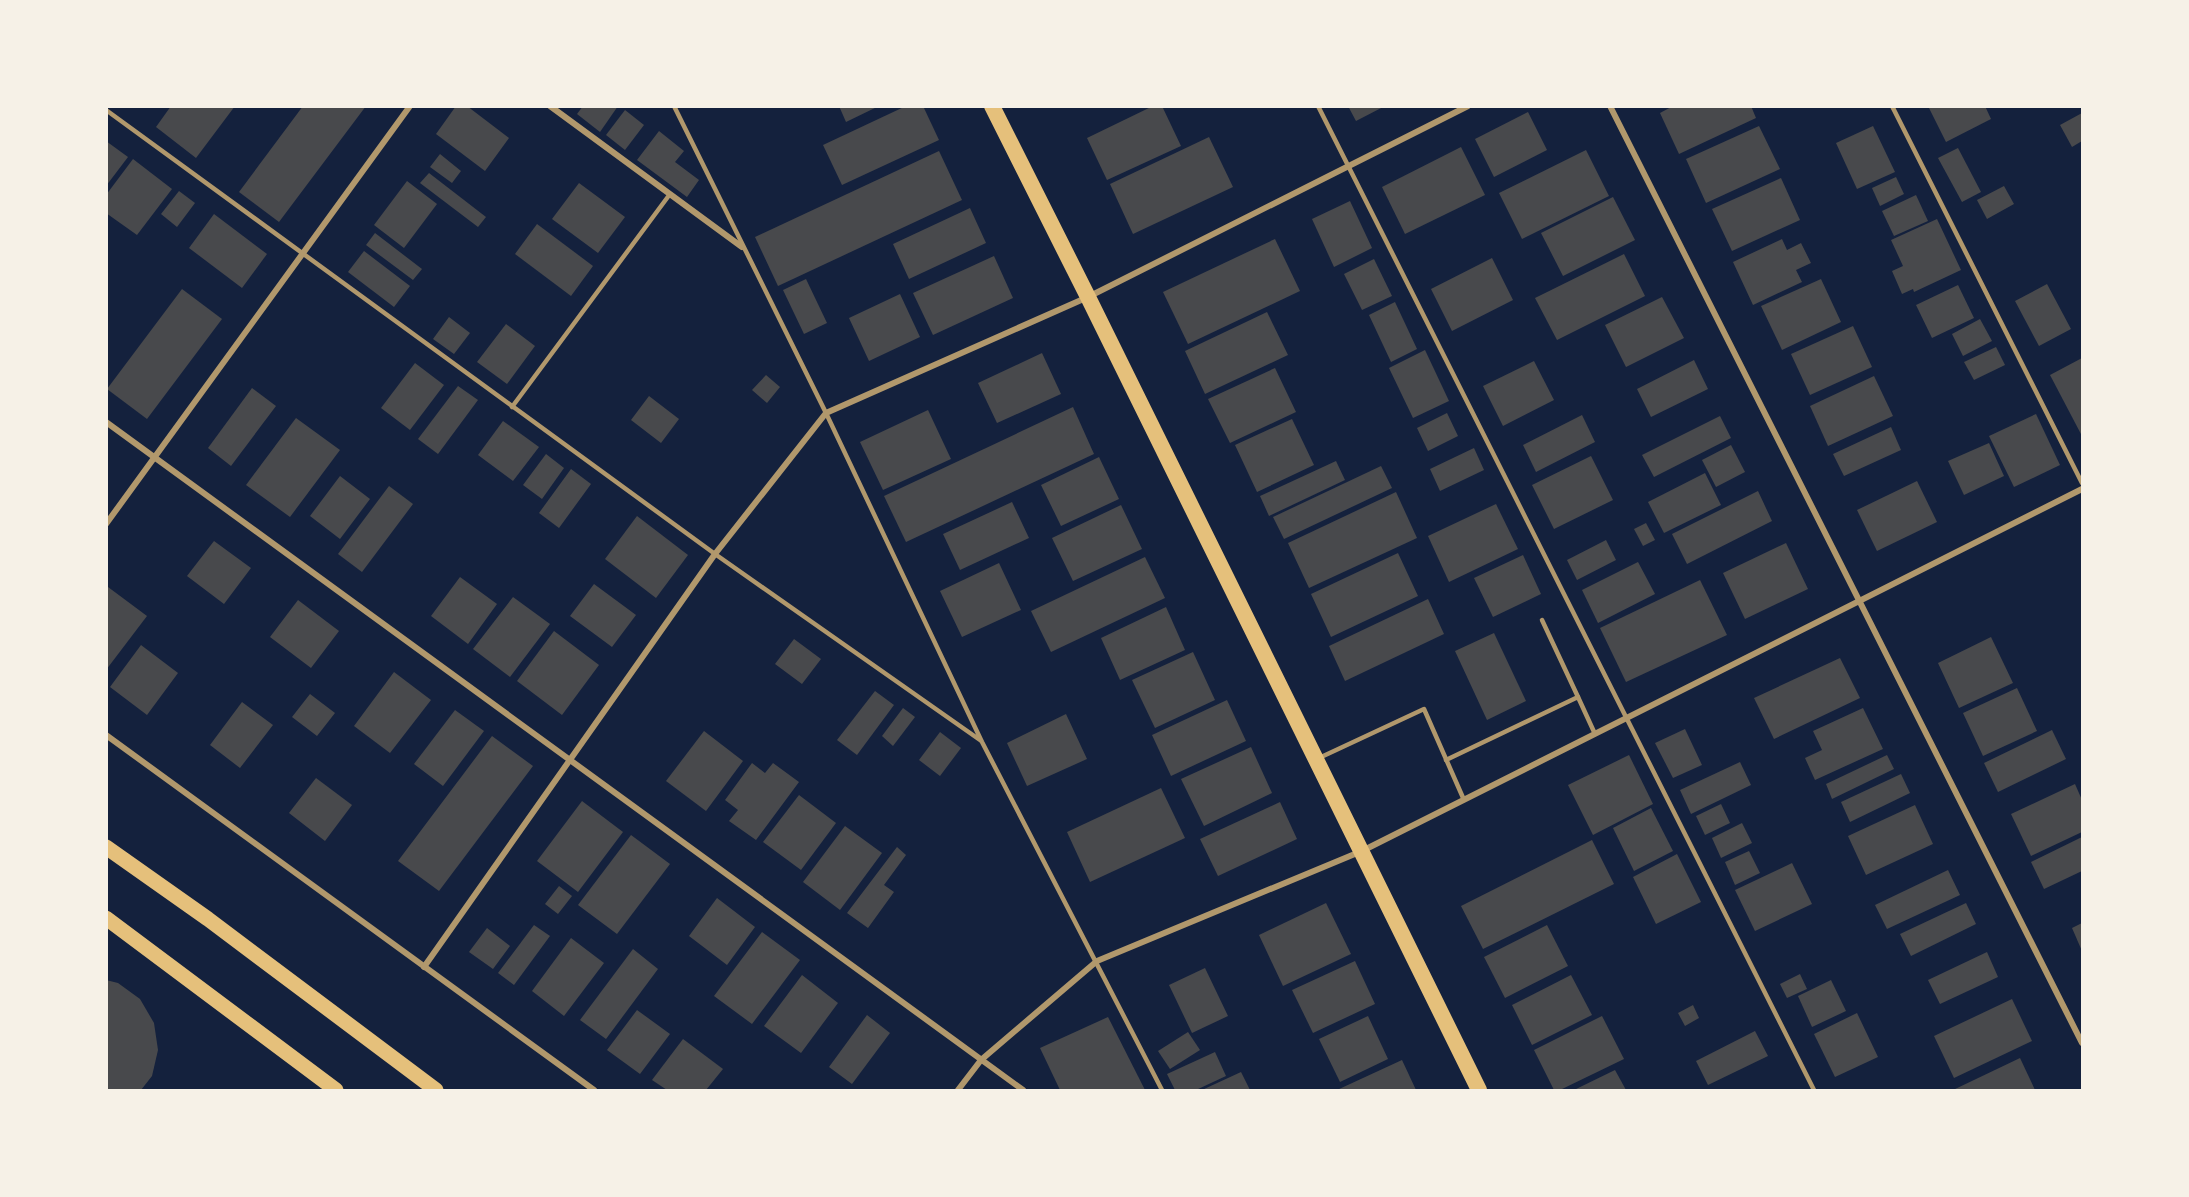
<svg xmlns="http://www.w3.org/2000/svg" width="2189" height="1197" font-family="Helvetica,sans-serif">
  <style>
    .building { fill: #48494c }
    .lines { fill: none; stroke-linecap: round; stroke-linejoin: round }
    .service { stroke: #b1986c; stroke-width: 4.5 }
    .minor { stroke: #b1986c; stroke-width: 6 }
    .primary { stroke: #e5c07b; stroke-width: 15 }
    .trunk { stroke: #e5c07b; stroke-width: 16 }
  </style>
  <rect width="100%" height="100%" fill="#14213d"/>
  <g class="building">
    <polygon points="171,106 235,106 196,158 156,127"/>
    <polygon points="303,106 366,106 279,222 239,192"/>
    <polygon points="456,106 467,106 509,138 485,171 436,134"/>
    <polygon points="583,106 618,106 600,132 577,114"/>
    <polygon points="839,106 879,106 846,122"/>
    <polygon points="906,106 923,106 939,140 842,185 823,145"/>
    <polygon points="1153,106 1162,106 1181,146 1107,180 1087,138"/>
    <polygon points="1348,106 1385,106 1356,121"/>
    <polygon points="1673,106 1751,106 1756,118 1679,154 1660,113"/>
    <polygon points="1928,106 1985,106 1991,119 1946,142"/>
    <polygon points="625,110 644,125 625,150 606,135"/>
    <polygon points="1528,112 1547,150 1494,177 1475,139"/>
    <polygon points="2082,113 2082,141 2072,147 2060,125"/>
    <polygon points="1759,126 1780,169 1706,203 1686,159"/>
    <polygon points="1873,126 1895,172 1857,189 1836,143"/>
    <polygon points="659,131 684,151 675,162 699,180 687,197 637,160"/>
    <polygon points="1209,137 1233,187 1133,234 1110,184"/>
    <polygon points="106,141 128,157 106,186"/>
    <polygon points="1461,147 1485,195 1405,234 1382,187"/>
    <polygon points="1958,148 1981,192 1962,202 1938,158"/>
    <polygon points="1586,150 1609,196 1522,239 1499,193"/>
    <polygon points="939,151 962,200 778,286 755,237"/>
    <polygon points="440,154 461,171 452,183 430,167"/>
    <polygon points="133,159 172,189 137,235 106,213 106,195"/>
    <polygon points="429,173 486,217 478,227 420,183"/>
    <polygon points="1896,177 1904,194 1880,206 1872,188"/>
    <polygon points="1781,178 1800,220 1732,251 1712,209"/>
    <polygon points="407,181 437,204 404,248 374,225"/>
    <polygon points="579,183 625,217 598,253 552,219"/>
    <polygon points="2004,186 2014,204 1987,219 1977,200"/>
    <polygon points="179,191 195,203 177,227 161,214"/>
    <polygon points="1916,195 1928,221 1894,236 1882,211"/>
    <polygon points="1613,197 1635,240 1563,276 1541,233"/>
    <polygon points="1350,201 1372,248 1334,267 1312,219"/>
    <polygon points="970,208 986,243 909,279 893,244"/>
    <polygon points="214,214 267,254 242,288 189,248"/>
    <polygon points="1937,219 1961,270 1914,292 1913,289 1902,294 1892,271 1903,266 1891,240"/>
    <polygon points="537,224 593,266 571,296 515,254"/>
    <polygon points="375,233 422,269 413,280 366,245"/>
    <polygon points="1275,239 1300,291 1188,344 1163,292"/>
    <polygon points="1782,239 1787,250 1801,243 1811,263 1796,270 1802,282 1753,305 1733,262"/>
    <polygon points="364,251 410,286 394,307 348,272"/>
    <polygon points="1624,254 1645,296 1557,340 1535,298"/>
    <polygon points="994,256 1013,298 933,335 913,293"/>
    <polygon points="1492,258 1513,300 1452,331 1431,289"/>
    <polygon points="1374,259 1392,296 1362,310 1344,274"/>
    <polygon points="806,279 827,323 804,334 783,290"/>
    <polygon points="1821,279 1841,322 1782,350 1761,306"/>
    <polygon points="2047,284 2071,329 2039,346 2015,301"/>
    <polygon points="1958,285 1974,318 1932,338 1916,305"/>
    <polygon points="182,289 222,319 147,419 107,389"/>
    <polygon points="900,294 920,337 869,361 849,318"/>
    <polygon points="1662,297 1684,338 1626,367 1605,325"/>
    <polygon points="1395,302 1417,349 1391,362 1369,315"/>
    <polygon points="1267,312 1288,355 1205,394 1185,351"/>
    <polygon points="449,317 470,333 454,354 433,339"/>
    <polygon points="1980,319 1992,341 1963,356 1952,334"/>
    <polygon points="506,324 535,346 507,384 477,362"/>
    <polygon points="1853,326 1872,367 1810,395 1791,354"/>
    <polygon points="1996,347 2005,365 1974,380 1964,362"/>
    <polygon points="1425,350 1449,401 1413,418 1389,368"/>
    <polygon points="1042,353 1061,394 997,423 978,383"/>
    <polygon points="2082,358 2082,436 2050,375"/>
    <polygon points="1694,360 1708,389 1651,417 1637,389"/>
    <polygon points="1534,361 1554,400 1503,426 1483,386"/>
    <polygon points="415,363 444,385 410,430 381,408"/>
    <polygon points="1275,368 1296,412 1230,443 1208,399"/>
    <polygon points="766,375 780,387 767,403 752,390"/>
    <polygon points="1874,376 1893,416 1828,446 1810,406"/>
    <polygon points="458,386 478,400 438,454 418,439"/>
    <polygon points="252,388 276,406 231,466 208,448"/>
    <polygon points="649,396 679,419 661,443 631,420"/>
    <polygon points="1073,407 1094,454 906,542 884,496"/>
    <polygon points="928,410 951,459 883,490 860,442"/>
    <polygon points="1447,413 1458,436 1428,451 1417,428"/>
    <polygon points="2036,414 2060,465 2014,487 1989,436"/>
    <polygon points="1582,415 1595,442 1536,472 1523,445"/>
    <polygon points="1720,416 1731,438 1654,477 1642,455"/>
    <polygon points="296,418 340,450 290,517 246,485"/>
    <polygon points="1292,419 1314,465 1257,492 1235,445"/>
    <polygon points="503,421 539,447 513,481 478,455"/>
    <polygon points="1891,427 1901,450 1844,476 1833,454"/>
    <polygon points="1989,443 2004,476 1964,495 1948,461"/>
    <polygon points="1731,445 1745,472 1716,487 1702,460"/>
    <polygon points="1474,448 1484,470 1440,491 1430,469"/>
    <polygon points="546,454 564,468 542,499 523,485"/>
    <polygon points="1591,456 1613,500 1554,529 1532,485"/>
    <polygon points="1099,457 1119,499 1061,526 1041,485"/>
    <polygon points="1336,461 1345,480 1269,516 1260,496"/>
    <polygon points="1381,466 1392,488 1284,539 1273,517"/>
    <polygon points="571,469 591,484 559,528 539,513"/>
    <polygon points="1705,473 1721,505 1664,533 1648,502"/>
    <polygon points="340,476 370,499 340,539 310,516"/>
    <polygon points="1917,481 1937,522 1877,551 1857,510"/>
    <polygon points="389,486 413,504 362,572 338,554"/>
    <polygon points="1758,491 1772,521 1687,564 1672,534"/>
    <polygon points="1396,492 1417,538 1309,588 1288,543"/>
    <polygon points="1012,502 1029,538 960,570 943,534"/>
    <polygon points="1496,504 1518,549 1449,582 1428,536"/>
    <polygon points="1121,505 1142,549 1073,581 1052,538"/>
    <polygon points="637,516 688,555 656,598 605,559"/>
    <polygon points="1646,523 1655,540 1643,546 1634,529"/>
    <polygon points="1606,540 1616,560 1577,580 1567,560"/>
    <polygon points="214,541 251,568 224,604 187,576"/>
    <polygon points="1786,543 1808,589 1745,619 1723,573"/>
    <polygon points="1398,553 1418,596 1331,637 1311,594"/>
    <polygon points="1523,555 1541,594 1493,617 1474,578"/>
    <polygon points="1145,557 1165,598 1051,652 1031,611"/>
    <polygon points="1638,562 1655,594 1598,623 1582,590"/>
    <polygon points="999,563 1021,610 962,637 940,591"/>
    <polygon points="460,577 497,604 468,644 431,616"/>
    <polygon points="1700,580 1727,635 1626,682 1600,628"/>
    <polygon points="594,584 636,615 612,647 570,616"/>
    <polygon points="108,587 147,616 106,670 106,589"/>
    <polygon points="513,597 550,624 510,677 473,649"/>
    <polygon points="1428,599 1444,634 1345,681 1329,646"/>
    <polygon points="298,600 339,631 311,668 270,637"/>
    <polygon points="1166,607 1185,650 1120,680 1101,638"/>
    <polygon points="554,631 599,665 562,715 517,681"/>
    <polygon points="1494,633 1526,701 1487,720 1455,651"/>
    <polygon points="1991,637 2013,683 1959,708 1938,663"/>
    <polygon points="794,639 821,659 802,684 775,664"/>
    <polygon points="141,645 178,673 147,715 110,687"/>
    <polygon points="1193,652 1215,700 1155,728 1132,680"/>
    <polygon points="1840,658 1860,698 1774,739 1754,698"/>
    <polygon points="394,672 431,700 390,753 354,726"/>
    <polygon points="2017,688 2037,731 1983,756 1963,713"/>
    <polygon points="875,691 894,705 857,755 837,740"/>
    <polygon points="310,694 335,713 317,736 292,717"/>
    <polygon points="1227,700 1246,741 1171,776 1152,735"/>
    <polygon points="242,702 273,725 240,768 210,745"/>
    <polygon points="903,708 915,717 893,746 882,736"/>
    <polygon points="1863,708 1883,749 1815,780 1805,758 1822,750 1813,731"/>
    <polygon points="455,710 484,731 443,786 414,764"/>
    <polygon points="1066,714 1087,759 1027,786 1007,743"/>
    <polygon points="1685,729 1702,765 1673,778 1655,743"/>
    <polygon points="2052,730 2066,759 1998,792 1984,763"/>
    <polygon points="704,731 743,761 706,811 666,781"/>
    <polygon points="940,732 961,748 940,776 919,760"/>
    <polygon points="492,736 533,766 439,891 398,861"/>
    <polygon points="1251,747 1272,793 1204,826 1181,779"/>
    <polygon points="1629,755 1653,804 1593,835 1568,785"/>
    <polygon points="1887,755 1894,769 1832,799 1826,784"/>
    <polygon points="1740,762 1751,785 1691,814 1680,790"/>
    <polygon points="752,763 765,773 773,763 799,782 756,840 729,821 738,810 725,800"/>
    <polygon points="1901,774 1910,793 1850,822 1841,802"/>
    <polygon points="316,778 352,805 325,841 289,813"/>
    <polygon points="2075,784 2082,800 2082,832 2031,856 2011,814"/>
    <polygon points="1161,788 1185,838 1090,882 1067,832"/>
    <polygon points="799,795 836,823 801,870 763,842"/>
    <polygon points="582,801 623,832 578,892 537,861"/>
    <polygon points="1280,802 1297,839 1218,876 1200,839"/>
    <polygon points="1721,804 1730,823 1705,835 1696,816"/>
    <polygon points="1915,805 1933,844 1866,875 1848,836"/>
    <polygon points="1651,808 1673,851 1634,871 1613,828"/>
    <polygon points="1742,823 1752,843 1721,858 1712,838"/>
    <polygon points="845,826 882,853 840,910 803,882"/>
    <polygon points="631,835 670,864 617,934 578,905"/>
    <polygon points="2082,837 2082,871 2044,889 2031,862"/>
    <polygon points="1592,840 1614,884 1483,949 1461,906"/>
    <polygon points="897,847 906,855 884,885 894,892 868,928 847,913"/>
    <polygon points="1749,851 1760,873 1735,885 1725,862"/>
    <polygon points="1677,854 1701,902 1656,924 1633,877"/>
    <polygon points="1792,863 1812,904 1755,931 1735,890"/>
    <polygon points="1948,870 1960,895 1887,929 1875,905"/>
    <polygon points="559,886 572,896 558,914 545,904"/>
    <polygon points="717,898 755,927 727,965 689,936"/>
    <polygon points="1326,903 1351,954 1283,986 1259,935"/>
    <polygon points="1966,903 1976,924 1911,956 1900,934"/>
    <polygon points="2082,923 2082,951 2072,928"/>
    <polygon points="534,925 550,936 514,985 498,973"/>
    <polygon points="1547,925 1568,966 1505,998 1484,957"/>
    <polygon points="487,928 510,946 493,969 469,952"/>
    <polygon points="762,932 800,960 752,1024 714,996"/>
    <polygon points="571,938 604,963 564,1016 532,991"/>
    <polygon points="633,949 658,969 606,1039 580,1020"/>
    <polygon points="1987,952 1998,977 1940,1004 1928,980"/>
    <polygon points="1355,961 1375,1004 1313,1033 1292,990"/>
    <polygon points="1205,968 1228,1016 1192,1033 1169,985"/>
    <polygon points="1800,974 1807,989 1787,998 1780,984"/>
    <polygon points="802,975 838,1003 801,1053 764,1026"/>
    <polygon points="1571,975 1592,1015 1532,1045 1512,1005"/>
    <polygon points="106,980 118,983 140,999 154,1023 158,1050 152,1076 141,1090 106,1090"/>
    <polygon points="1831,980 1846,1011 1812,1027 1798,996"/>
    <polygon points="2012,999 2032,1041 1954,1078 1934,1036"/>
    <polygon points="1693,1005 1699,1018 1685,1026 1678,1013"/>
    <polygon points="637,1010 670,1034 640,1074 607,1050"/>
    <polygon points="1857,1013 1878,1057 1835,1077 1814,1034"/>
    <polygon points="867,1015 890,1033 852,1084 829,1067"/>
    <polygon points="1368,1016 1388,1059 1340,1082 1319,1039"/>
    <polygon points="1602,1016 1624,1059 1560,1090 1554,1090 1534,1050"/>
    <polygon points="1108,1017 1145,1090 1060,1090 1040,1048"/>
    <polygon points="1755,1031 1768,1056 1708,1085 1696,1061"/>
    <polygon points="1188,1032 1200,1050 1170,1069 1158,1051"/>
    <polygon points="683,1039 723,1069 706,1090 667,1090 652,1080"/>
    <polygon points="1215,1052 1226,1076 1196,1090 1175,1090 1167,1074"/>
    <polygon points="2020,1058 2035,1090 1953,1090"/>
    <polygon points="1402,1060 1416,1090 1337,1090"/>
    <polygon points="1615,1070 1626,1090 1574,1090"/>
    <polygon points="1241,1072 1250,1090 1202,1090"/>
  </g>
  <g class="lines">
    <g class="service">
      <polyline points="674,106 826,413 982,742 1162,1090"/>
      <polyline points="1318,106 1814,1090"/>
      <polyline points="1892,106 2082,483"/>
      <polyline points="106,110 715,554 980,740"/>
      <polyline points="512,407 670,194"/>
      <polyline points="1542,620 1578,697"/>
      <polyline points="1319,758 1424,709 1464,800"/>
      <polyline points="1446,760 1578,697 1595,734"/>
    </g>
    <g class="minor">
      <polyline points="550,106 742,247"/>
      <polyline points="1610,106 2082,1043"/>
      <polyline points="106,422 1023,1090"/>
      <polyline points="106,524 410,106"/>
      <polyline points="106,735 594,1090"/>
      <polyline points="424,967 715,554 826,413 1088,297 1468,106"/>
      <polyline points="958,1090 981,1060 1097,961 1362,851 2082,489"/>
    </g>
    <g class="primary">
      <polyline points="106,847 208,919 436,1090"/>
      <polyline points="106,918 336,1090"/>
    </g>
    <polyline class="trunk" points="992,106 1088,297 1479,1090"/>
  </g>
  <rect width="2189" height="1197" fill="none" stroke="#f6f1e7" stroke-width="216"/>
</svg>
